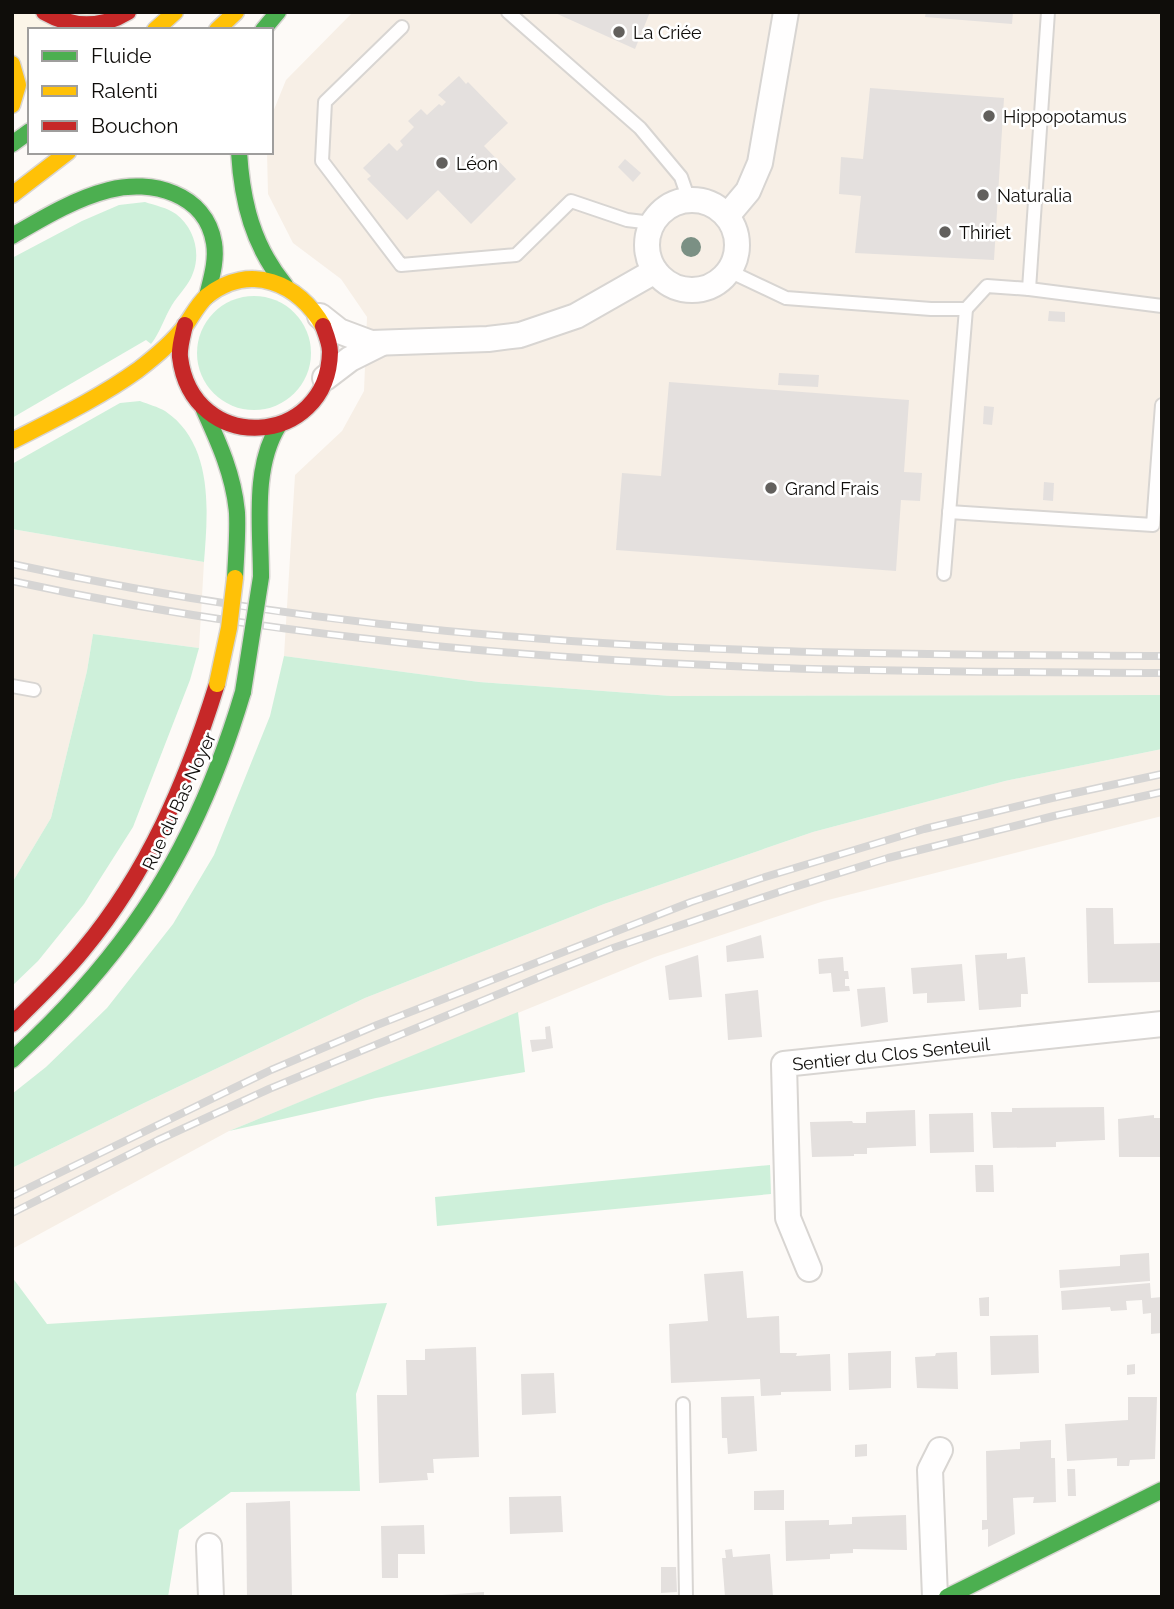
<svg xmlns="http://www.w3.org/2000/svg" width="1174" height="1609" font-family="Raleway,sans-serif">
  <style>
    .built { fill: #f7efe6 }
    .industrial { fill: #fbf5e8 }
    .green { fill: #cef0da }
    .building { fill: #e4e0de }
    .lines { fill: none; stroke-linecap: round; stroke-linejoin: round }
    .lane-casing { stroke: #d8d5d2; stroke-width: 16 }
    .street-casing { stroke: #d8d5d2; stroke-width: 28 }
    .fast-casing { stroke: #d8d5d2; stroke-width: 19 }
    .slow-casing { stroke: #d8d5d2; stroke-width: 19 }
    .jam-casing { stroke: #d8d5d2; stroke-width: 19 }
    .lane { stroke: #fffefe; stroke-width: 12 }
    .street { stroke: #fffefe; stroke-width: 24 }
    .fast { stroke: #4caf50; stroke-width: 16 }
    .slow { stroke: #ffc107; stroke-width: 16 }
    .jam { stroke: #c62828; stroke-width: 16 }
    .rail-casing { stroke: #d6d5d4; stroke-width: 8 }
    .rail { stroke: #fff; stroke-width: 5; stroke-dasharray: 16; stroke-linecap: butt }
    .fast-bridge-casing { stroke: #d8d5d2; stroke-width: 19; stroke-linecap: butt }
    .slow-bridge-casing { stroke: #d8d5d2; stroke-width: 19; stroke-linecap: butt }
    .fast-bridge { stroke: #4caf50; stroke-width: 16 }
    .slow-bridge { stroke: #ffc107; stroke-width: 16 }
    .tree { fill: #7b9084 }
    .poi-dot { fill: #62605d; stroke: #fff; stroke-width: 2.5 }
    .labels { text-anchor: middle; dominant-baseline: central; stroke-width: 5; stroke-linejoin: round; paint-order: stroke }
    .poi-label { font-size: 18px; fill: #0f0d0a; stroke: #fff; text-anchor: start }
    .street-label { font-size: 18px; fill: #0f0d0a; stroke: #fff }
  </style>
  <rect width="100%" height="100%" fill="#fdfaf7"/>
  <g class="built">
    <polygon points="353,12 1162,12 1162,695 671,696 479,682 284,656 295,475 342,431 364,391 367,317 341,279 293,243 268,194 267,152 271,152 271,117 286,80"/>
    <polygon points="12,529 204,562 199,648 93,634 87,671 51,818 12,883"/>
    <polygon points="1162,749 1162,816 824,901 655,957 229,1131 12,1249 12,1168 144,1103 365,998 604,904 813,832 1005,781"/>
  </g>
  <polygon class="industrial" points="12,12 101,12 82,30 30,30 30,80 12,97"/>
  <g class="green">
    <path d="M145,202C154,205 168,208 176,214C194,228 201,252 193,273C189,285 178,295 172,305C164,318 160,333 151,344L146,340L12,418V258L82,221L119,205Z"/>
    <circle cx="254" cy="353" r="57"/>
    <path d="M140,401C148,404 158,407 165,411C214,444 208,512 204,562L12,529V464L120,403Z"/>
    <polygon points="93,634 199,648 190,680 133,827 84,904 38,961 12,986 12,883 51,818 87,671"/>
    <polygon points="284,656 479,682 671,696 1162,695 1162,749 1005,781 813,832 604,904 365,998 144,1103 12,1168 12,1094 46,1067 107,1008 173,924 214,855 270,716"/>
    <polygon points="518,1012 525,1072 376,1098 229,1131"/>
    <polygon points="770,1165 771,1194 437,1226 435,1197"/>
    <polygon points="12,1277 47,1324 387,1303 356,1394 360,1491 231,1492 179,1530 168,1597 12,1597"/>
  </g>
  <g class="building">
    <polygon points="553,12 650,12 635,49"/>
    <polygon points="926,12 1013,12 1012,24 925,17"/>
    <polygon points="459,76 466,84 468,82 508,123 484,146 516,179 471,224 438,190 407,220 367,179 371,176 363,168 389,143 397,151 403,145 400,141 414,127 408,121 421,109 427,115 439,104 442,106 446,102 438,95"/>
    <polygon points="870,88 1004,98 994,260 855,253 861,196 839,194 841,157 863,159"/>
    <polygon points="625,159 641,173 633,182 618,167"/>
    <polygon points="1049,311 1065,312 1065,322 1048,321"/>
    <polygon points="779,373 819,375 818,387 778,385"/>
    <polygon points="669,382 909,400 904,472 922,473 920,501 901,500 896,571 616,550 622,473 661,476"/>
    <polygon points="984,406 994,407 992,425 983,424"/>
    <polygon points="1044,482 1054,483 1053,501 1043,500"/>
    <polygon points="1086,908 1113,908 1114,944 1162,943 1162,982 1088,983"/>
    <polygon points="761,935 764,958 727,962 726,946"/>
    <polygon points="1007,953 1007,959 1025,957 1028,994 1021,994 1021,1007 979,1010 975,955"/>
    <polygon points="698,955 702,997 669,1000 665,966"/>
    <polygon points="843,957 844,971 848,971 849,979 845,979 845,986 849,986 850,991 833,992 831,973 819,974 818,959"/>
    <polygon points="962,964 965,1001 927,1003 927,993 913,994 911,968"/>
    <polygon points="885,987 888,1022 861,1027 857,989"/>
    <polygon points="758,990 762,1037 728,1040 725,994"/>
    <polygon points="550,1026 553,1048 532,1052 530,1040 546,1039 545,1027"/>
    <polygon points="1104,1107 1105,1140 1056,1142 1056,1147 993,1148 991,1112 1012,1112 1012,1108"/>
    <polygon points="915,1110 916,1146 867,1148 867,1154 854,1154 854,1156 812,1157 810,1122 852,1121 853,1123 866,1123 866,1112"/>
    <polygon points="973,1113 974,1152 930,1153 929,1114"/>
    <polygon points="1154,1115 1154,1118 1162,1118 1162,1157 1119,1157 1118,1119"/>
    <polygon points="975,1165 993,1165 994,1192 976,1192"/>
    <polygon points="1149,1253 1150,1281 1060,1288 1059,1270 1120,1266 1120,1255"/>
    <polygon points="743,1271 747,1318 779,1316 780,1353 797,1353 796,1356 830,1354 831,1391 781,1392 781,1395 761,1396 760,1379 671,1383 669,1324 708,1321 704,1274"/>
    <polygon points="1150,1283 1151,1298 1162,1297 1162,1333 1151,1334 1151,1313 1143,1314 1142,1300 1126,1301 1127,1310 1111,1311 1110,1307 1062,1310 1061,1291"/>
    <polygon points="989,1297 989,1316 980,1316 979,1298"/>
    <polygon points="1038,1335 1039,1373 991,1375 990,1336"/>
    <polygon points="476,1347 479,1457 433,1459 434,1473 427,1473 428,1480 379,1483 377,1395 407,1395 406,1360 425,1360 425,1349"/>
    <polygon points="891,1351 891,1388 849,1390 848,1353"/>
    <polygon points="957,1352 958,1389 917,1388 915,1357 935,1356 936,1353"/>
    <polygon points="1135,1364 1135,1374 1127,1375 1127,1365"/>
    <polygon points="554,1373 556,1413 522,1415 521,1374"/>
    <polygon points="754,1396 757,1451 728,1454 727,1438 722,1438 721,1397"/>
    <polygon points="1128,1397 1157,1397 1155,1459 1130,1460 1129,1466 1117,1466 1117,1458 1067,1461 1065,1424 1128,1420"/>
    <polygon points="1051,1440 1051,1458 1055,1458 1056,1502 1033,1503 1034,1497 1013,1498 1015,1534 988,1547 988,1529 982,1530 982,1520 987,1520 986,1451 1020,1449 1020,1442"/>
    <polygon points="867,1444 867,1456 855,1457 855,1445"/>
    <polygon points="1067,1469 1075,1469 1076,1496 1068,1496"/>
    <polygon points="784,1490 784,1510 754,1510 754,1491"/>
    <polygon points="561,1496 563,1532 510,1534 509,1497"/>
    <polygon points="290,1501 292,1597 247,1597 246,1503"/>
    <polygon points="906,1515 907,1550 853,1549 853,1553 830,1554 830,1559 786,1561 785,1521 829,1520 829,1525 852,1524 852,1517"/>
    <polygon points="424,1525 425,1554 398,1554 398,1578 382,1578 381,1526"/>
    <polygon points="732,1549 733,1557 770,1554 773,1597 725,1597 722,1558 726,1558 725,1550"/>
    <polygon points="661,1567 676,1567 677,1592 661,1593"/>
    <polygon points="484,1592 484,1597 442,1597 442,1595"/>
  </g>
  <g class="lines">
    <defs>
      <g id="lane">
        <polyline points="508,12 640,128 681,177 689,200"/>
        <polyline points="402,27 325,102 322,161 401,265 516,255 571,201 627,220 652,223"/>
        <polyline points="729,271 786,298 931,309 966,309 944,574"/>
        <polyline points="1029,289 1048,12"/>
        <polyline points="966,309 987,286 1029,289 1162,306"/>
        <polyline points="949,512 1153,525 1162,405"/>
        <polyline points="12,686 34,690"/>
        <polyline points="683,1404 686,1597"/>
      </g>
      <g id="street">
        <circle cx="692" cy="245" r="45"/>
        <polyline points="727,216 748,191 760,163 786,12"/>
        <polyline points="320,316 339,331 371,343 488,339 520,335 576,316 655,271"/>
        <polyline points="325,378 350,359 380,344"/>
        <polyline points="809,1269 788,1218 784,1064 1162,1024"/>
        <polyline points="209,1546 211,1597"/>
        <polyline points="935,1597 930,1470 940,1450"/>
      </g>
      <g id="fast">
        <polyline points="263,30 278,12"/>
        <polyline points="12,144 30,131"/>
        <path d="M239,152C242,202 253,246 285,285"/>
        <path d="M12,236C43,218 74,199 109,190C151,179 206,193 214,243C217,261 211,279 207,296"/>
        <path d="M204,410C219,443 234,476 237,513C238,534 236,556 235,578"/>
        <path d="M261,577C261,528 252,468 279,425"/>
        <path d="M12,1060C131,951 197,847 243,692"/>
        <polyline points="947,1597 1162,1490"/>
      </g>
      <g id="slow">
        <polyline points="155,30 175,12"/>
        <polyline points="217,30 236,12"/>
        <polyline points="12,64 18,85 12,105"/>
        <polyline points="12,195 68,152"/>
        <path d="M12,441C55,419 99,398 138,370C155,357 172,343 185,326C192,316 198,304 207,296C250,262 299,283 323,326"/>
      </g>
      <g id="jam">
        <path d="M44,12C72,28 100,29 128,12"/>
        <path d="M185,325C183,335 179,347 180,357C192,456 328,448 330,352C330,344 326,334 323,326"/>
        <path d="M12,1024C36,1000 61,977 83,950C148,872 187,781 217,684"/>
      </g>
    </defs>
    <use href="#lane" class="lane-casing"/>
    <use href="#street" class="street-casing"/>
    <use href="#fast" class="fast-casing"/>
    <use href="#slow" class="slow-casing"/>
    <use href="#jam" class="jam-casing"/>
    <use href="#lane" class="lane"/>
    <use href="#street" class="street"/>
    <use href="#fast" class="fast"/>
    <use href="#slow" class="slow"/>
    <use href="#jam" class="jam"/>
    <defs>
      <g id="rail">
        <path d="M12,564C264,619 521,644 779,651C906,655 1034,655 1162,656"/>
        <path d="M12,581C264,636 522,659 779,668C906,672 1034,672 1162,673"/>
        <polyline points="12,1196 271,1070 377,1025 691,902 762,878 924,829 1052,798 1162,774"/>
        <polyline points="12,1213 158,1140 269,1089 547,974 613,948 788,889 888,858 1054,816 1162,792"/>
      </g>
    </defs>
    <use href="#rail" class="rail-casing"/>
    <use href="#rail" class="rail"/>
    <defs>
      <polyline id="fast-bridge" points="243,692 261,577"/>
      <polyline id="slow-bridge" points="217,684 229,628 235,578"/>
    </defs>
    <use href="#fast-bridge" class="fast-bridge-casing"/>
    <use href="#slow-bridge" class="slow-bridge-casing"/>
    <use href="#fast-bridge" class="fast-bridge"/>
    <use href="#slow-bridge" class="slow-bridge"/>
  </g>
  <circle class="tree" cx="691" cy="247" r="10"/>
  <g class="poi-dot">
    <circle cx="619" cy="32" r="7"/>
    <circle cx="989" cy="116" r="7"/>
    <circle cx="442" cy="163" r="7"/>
    <circle cx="983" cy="195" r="7"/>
    <circle cx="945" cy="232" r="7"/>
    <circle cx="771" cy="488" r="7"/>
  </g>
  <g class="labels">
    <g class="poi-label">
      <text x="633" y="32">La Criée</text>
      <text x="1003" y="116">Hippopotamus</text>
      <text x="456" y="163">Léon</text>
      <text x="997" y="195">Naturalia</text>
      <text x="959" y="232">Thiriet</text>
      <text x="785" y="488">Grand Frais</text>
    </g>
    <g class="street-label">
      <text transform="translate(179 801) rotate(-65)">Rue du Bas Noyer</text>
      <text transform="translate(891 1054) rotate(-6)">Sentier du Clos Senteuil</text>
    </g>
  </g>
  <rect width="1174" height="1609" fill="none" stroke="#0f0d0a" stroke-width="28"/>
  <rect x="28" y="28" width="245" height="126" fill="#ffffff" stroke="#9f9e9d" stroke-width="2"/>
  <rect x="42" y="51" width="35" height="10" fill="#4caf50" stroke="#9f9e9d" stroke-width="2"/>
  <text x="91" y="63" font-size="21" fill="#0f0d0a">Fluide</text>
  <rect x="42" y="86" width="35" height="10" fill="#ffc107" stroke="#9f9e9d" stroke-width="2"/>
  <text x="91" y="98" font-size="21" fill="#0f0d0a">Ralenti</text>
  <rect x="42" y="121" width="35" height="10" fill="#c62828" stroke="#9f9e9d" stroke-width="2"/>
  <text x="91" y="133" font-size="21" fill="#0f0d0a">Bouchon</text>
</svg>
